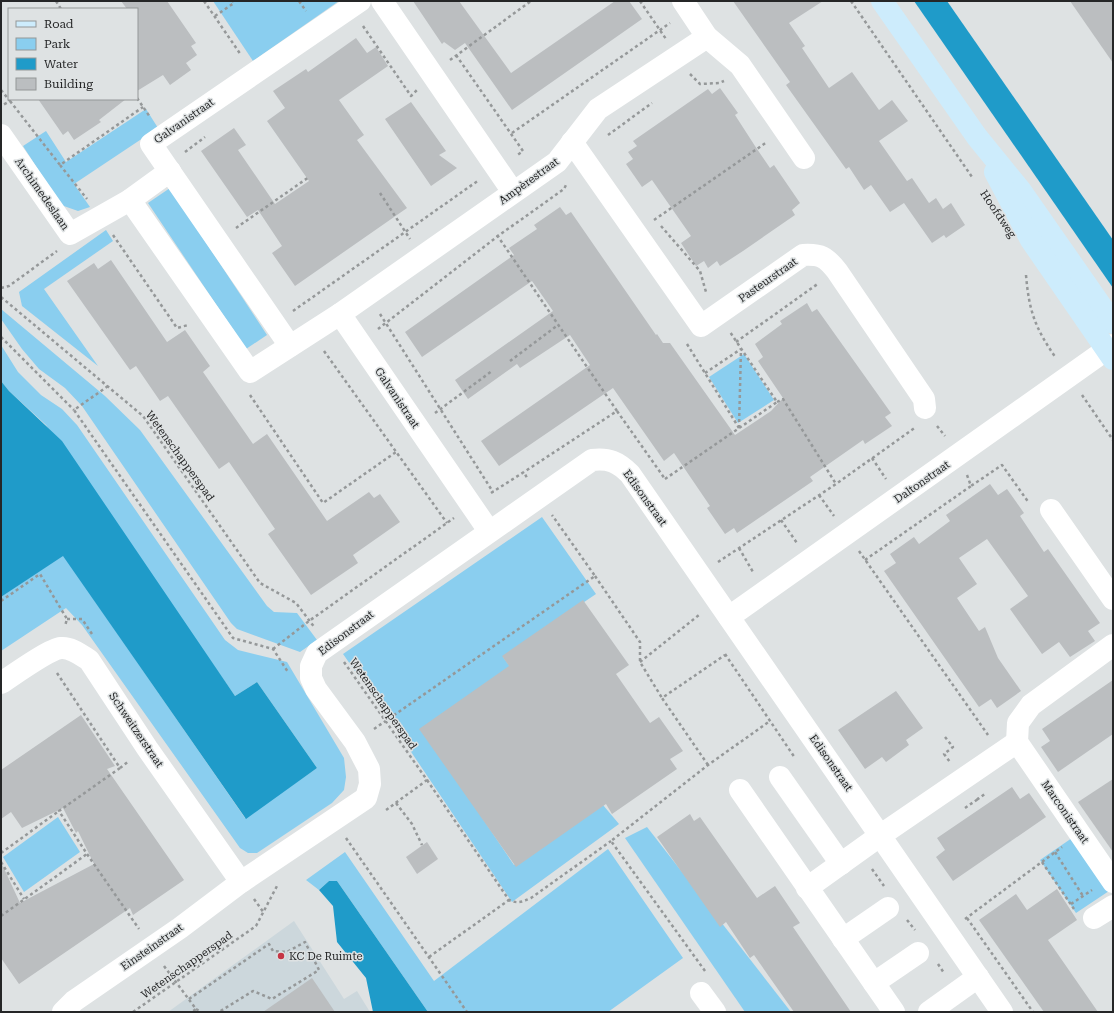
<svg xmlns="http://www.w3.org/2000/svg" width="1114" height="1013" font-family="'Roboto Serif',serif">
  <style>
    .built { fill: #ccd7dc }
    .green { fill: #8aceef }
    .water { fill: #1f9bc9 }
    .building { fill: #bbbec0 }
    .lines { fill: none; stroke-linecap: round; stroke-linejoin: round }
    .path { stroke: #959899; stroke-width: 2.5; stroke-dasharray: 3 3; stroke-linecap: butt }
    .minor { stroke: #fff; stroke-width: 22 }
    .major { stroke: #cdecfc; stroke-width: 22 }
    .poi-dot { fill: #c53545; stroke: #dee2e3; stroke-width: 1.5 }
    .labels { text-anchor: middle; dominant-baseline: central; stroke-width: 3; stroke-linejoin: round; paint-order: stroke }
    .street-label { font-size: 11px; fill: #252627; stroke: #dee2e3 }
    .poi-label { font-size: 11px; fill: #252627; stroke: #dee2e3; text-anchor: start }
  </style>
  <rect width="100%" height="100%" fill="#dee2e3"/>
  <polygon class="built" points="294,921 344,999 357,991 370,1012 168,1012"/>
  <g class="green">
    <polygon points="213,1 339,1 253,61"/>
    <polygon points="146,109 158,128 74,184 90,207 78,211 61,205 23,146 46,131 66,162"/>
    <polygon points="170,188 267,335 246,349 148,203"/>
    <polygon points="106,230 113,241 44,289 98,366 22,306 19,292"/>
    <polygon points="1,309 105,396 140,430 267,606 274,612 297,613 317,640 300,652 237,629 231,623 82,406 65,388 39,369 22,349 1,319"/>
    <polygon points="1,345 18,372 41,395 62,409 77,425 225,640 238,650 287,662 344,758 346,777 344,790 332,803 257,853 248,853 240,848 82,625 66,608 1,651 1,597 63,555 245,818 317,768 257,682 235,696 46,425 9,391 1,381"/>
    <polygon points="744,354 774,400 738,423 709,377"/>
    <polygon points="542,517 596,594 503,657 511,668 422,729 514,865 603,805 619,824 512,902 393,725 343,654"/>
    <polygon points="58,817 80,852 24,892 3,857"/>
    <polygon points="647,827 791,1012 745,1012 625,838"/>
    <polygon points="1072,838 1109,891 1076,913 1040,860"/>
    <polygon points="608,849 683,958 608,1012 428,1012 337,881 329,881 319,890 306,880 345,852 434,981"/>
  </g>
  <g class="water">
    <polygon points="914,1 947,1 1113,240 1113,288"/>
    <polygon points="1,381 9,391 62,441 235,696 257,682 317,768 246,819 63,556 1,597"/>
    <polygon points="329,881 337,881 428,1012 373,1012 366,978 337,942 333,906 319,890"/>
  </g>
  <g class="building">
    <polygon points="121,1 167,1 196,43 191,46 197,55 186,63 191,70 170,85 163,75 137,91 137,9 127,9"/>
    <polygon points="413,1 459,1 511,73 615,1 629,1 642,19 512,110 465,43 455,50 444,42 442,44"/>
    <polygon points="733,1 823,1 789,23 805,46 802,48 829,88 852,72 879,110 892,100 908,121 879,141 907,181 912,178 929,203 936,198 943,209 951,203 965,225 946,238 944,235 932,243 904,203 890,212 871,185 864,190 849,167 846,169 786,85 790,82"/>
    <polygon points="1070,1 1113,1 1113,63"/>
    <polygon points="356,38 367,53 376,47 388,66 339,100 364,135 357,140 407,208 295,286 272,253 282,246 258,210 247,217 201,151 234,128 246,145 238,150 275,204 309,181 267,121 285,108 273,91 306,69 308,72"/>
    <polygon points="720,88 738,113 735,115 755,146 770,168 774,165 800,203 792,210 795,215 743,251 720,266 717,261 708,268 704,261 696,266 681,243 691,236 652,180 642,187 626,164 633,159 628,152 637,146 633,141 708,89 712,94"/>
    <polygon points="38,99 126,99 99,120 101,122 74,140 68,131 63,135"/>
    <polygon points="411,102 446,151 439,155 457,168 431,186 385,119"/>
    <polygon points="560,207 566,215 571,212 656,335 657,334 663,343 670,343 735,435 771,411 783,398 758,361 763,357 755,344 782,324 780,321 807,303 812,312 817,309 891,413 885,417 892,426 865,444 863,440 810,477 813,481 737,533 734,528 725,534 707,508 710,506 674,453 664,461 613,388 499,466 481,441 590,365 570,335 520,368 517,364 468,399 455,380 553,311 532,281 422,357 405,332 514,255 509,248 537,229 534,225"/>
    <polygon points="111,260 167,342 185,330 210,366 203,372 253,444 267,434 327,521 369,492 374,498 380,494 400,522 353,555 358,563 311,595 268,534 275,529 229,462 219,469 168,396 160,401 136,366 130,370 67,281 94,263 98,269"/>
    <polygon points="990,484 998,495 1007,489 1024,513 1020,516 1044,552 1048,549 1100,623 1088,631 1095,641 1070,657 1059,642 1042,654 1010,609 1028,596 987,539 959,558 977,584 957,598 979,631 985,627 998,658 1021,691 997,708 991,699 979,707 884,571 896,563 890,554 914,537 919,544 950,521 946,515"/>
    <polygon points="583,600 629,665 616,674 650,723 659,717 683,751 670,759 677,769 612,814 606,804 516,867 419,729 509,666 502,656"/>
    <polygon points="1113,680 1113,734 1058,772 1041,747 1050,741 1042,729"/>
    <polygon points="896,691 923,728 906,740 909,745 886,762 882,757 865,769 838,730"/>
    <polygon points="81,715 115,766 107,769 184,880 133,915 130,908 19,984 1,958 1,862 20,903 94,864 78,831 76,833 63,808 22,828 11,812 1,819 1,770"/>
    <polygon points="1113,779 1113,852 1078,802"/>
    <polygon points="1012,787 1020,799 1029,793 1046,817 953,881 936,857 945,850 937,838"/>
    <polygon points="690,814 694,821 700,817 757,898 775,886 800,923 793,927 851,1012 794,1012 754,955 750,958 726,922 720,927 657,837"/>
    <polygon points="427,842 438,859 417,874 406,857"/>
    <polygon points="1057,889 1077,920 1048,940 1098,1012 1044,1012 979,920 1016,894 1027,910"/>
    <polygon points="312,978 335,1012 263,1012"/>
  </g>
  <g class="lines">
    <g class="path">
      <polyline points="56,1 61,9"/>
      <polyline points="204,1 241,55"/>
      <polyline points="299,1 306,11"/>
      <polyline points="640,1 666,39"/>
      <polyline points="851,1 972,177"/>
      <polyline points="215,16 234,3 233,1"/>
      <polyline points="363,26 411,96 417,90"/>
      <polyline points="456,55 523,151 516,156"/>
      <polyline points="450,60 531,1"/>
      <polyline points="690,74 700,84 719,83 724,81"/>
      <polyline points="1,90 10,101 1,106"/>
      <polyline points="137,98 150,117"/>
      <polyline points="10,101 60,165 143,107"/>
      <polyline points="512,133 670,23"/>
      <polyline points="608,135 652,103"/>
      <polyline points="185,152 205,137"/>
      <polyline points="60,165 87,199"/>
      <polyline points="380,193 410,239"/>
      <polyline points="654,220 767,142"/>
      <polyline points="661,226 700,271 706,292"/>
      <polyline points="236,228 309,177"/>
      <polyline points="113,235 177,328 188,325"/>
      <polyline points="497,235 617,411 524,472"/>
      <path d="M1026,275C1029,311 1035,328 1056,358"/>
      <polyline points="1,288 9,286 57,251"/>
      <polyline points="1,297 143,416 260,583 296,603 315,628"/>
      <polyline points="293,311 479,180"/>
      <polyline points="380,314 493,492"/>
      <polyline points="378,329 498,236 564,189 566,185"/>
      <polyline points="1,337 74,410"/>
      <polyline points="736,342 819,283"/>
      <polyline points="687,344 739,428"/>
      <polyline points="324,351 447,523"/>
      <polyline points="510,361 558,325"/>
      <polyline points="705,373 741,349"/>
      <polyline points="108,386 74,410 233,638 273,649 288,672"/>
      <polyline points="250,395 323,503 396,452"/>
      <polyline points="1082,395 1113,440"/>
      <polyline points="777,402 783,399 836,484"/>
      <polyline points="617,411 665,479"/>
      <polyline points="435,413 492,371"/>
      <polyline points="937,426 945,436"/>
      <polyline points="739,428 741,349"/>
      <polyline points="872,458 886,479"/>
      <polyline points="967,475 971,486 1002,465 1029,503"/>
      <polyline points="665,479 777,402 730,332"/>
      <polyline points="491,493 524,472 527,478"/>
      <polyline points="819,495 834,516"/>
      <polyline points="781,520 797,543"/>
      <polyline points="739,548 753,572"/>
      <polyline points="859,551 988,735"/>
      <polyline points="865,560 971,486"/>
      <polyline points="718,562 836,484 916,427"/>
      <polyline points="595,576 640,642 640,662 662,698"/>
      <polyline points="1,601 40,574 67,619 65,626"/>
      <polyline points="67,619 82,619 92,634"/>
      <polyline points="273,649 309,621 454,518"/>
      <polyline points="725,654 795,758"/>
      <polyline points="344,662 427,780 386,810"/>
      <polyline points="640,662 699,615"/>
      <polyline points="57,673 120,768 129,761"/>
      <polyline points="374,729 595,576 552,515"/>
      <polyline points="945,737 953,747 944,754 950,762"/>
      <polyline points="708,765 662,698 725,655"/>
      <polyline points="120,768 59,811 87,854 139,929"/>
      <path d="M427,780L509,900C518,904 522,902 531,898L611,841"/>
      <polyline points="977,798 978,799 985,794"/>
      <polyline points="396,803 412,824 422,845"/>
      <polyline points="965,808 978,799"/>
      <polyline points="346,838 467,1012"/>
      <polyline points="1055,852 1083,896"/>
      <polyline points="1,853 59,811"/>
      <polyline points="1,862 24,899"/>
      <polyline points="1042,862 1074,909"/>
      <polyline points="872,869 884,886"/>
      <polyline points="254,899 264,913"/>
      <polyline points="1071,904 1092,890"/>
      <polyline points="1,916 87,854"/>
      <polyline points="967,918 1033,1012"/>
      <polyline points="965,919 1062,847"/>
      <polyline points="907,920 915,930"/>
      <polyline points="429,957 509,900"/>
      <polyline points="938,964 944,973"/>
      <polyline points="164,966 196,1009 192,1012"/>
      <polyline points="705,971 611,841 708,765 770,721"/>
      <polyline points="189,999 269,944 273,951 287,952 305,942 319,970 272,999 253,991 219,1012"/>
      <polyline points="196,1009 201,1012"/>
      <polyline points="133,1012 256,926 277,886"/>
    </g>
    <g class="minor">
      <polyline points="382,1 513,192"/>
      <polyline points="683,1 707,37 740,65 804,158"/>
      <polyline points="1,135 70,234 130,200 170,171"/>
      <path d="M572,142L701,326L803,255C821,254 826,257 837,271L924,399L925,408"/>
      <polyline points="130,200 250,372 340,314 489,531"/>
      <polyline points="340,314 557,162 598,109 707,37"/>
      <polyline points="290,346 151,144 360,1"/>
      <polyline points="1051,510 1113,599"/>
      <polyline points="729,617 1113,345"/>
      <polyline points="1113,645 1031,705 1018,723 1017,742 1113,882"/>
      <path d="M1,683C12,676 49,649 61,648C71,647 81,655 89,660L147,748L241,882"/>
      <polyline points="780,777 841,864"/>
      <polyline points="740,790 894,1012"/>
      <polyline points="807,888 881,835 1017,742"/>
      <polyline points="1094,918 1113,906"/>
      <polyline points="843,939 888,908"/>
      <polyline points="874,983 918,953"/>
      <polyline points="701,993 715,1012"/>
      <path d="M63,1012L74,1001L180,928L241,882L366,798L370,784L369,769L355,742L316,689L311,678V666L317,653L592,460C609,458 618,462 630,474L1002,1012"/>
      <polyline points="929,1012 978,977"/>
    </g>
    <g class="major">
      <polyline points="882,1 977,137 1021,191 1113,323"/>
      <polyline points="995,172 1031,240 1113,359"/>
    </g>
  </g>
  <circle class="poi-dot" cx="281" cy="956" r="4"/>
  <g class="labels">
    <g class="street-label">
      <text transform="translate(184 121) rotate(-35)">Galvanistraat</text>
      <text transform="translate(529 181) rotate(-36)">Ampèrestraat</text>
      <text transform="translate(42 194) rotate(55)">Archimedeslaan</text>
      <text transform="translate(998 214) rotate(56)">Hoofdweg</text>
      <text transform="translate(768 280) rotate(-35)">Pasteurstraat</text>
      <text transform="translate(397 398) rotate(56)">Galvanistraat</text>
      <text transform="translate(180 456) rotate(54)">Wetenschapperspad</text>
      <text transform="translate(922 482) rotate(-35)">Daltonstraat</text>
      <text transform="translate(645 498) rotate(54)">Edisonstraat</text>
      <text transform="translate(346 633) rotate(-37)">Edisonstraat</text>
      <text transform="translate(383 704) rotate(55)">Wetenschapperspad</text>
      <text transform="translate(136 730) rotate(56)">Schweitzerstraat</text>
      <text transform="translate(831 763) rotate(55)">Edisonstraat</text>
      <text transform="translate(1065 812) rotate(55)">Marconistraat</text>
      <text transform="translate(152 947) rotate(-35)">Einsteinstraat</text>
      <text transform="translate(187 965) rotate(-35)">Wetenschapperspad</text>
    </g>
    <g class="poi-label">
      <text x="289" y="956">KC De Ruimte</text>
    </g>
  </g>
  <rect width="1114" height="1013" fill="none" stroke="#252627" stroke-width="4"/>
  <rect x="8" y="8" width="130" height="92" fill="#dee2e3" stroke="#949798"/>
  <rect x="16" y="21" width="20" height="6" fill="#cdecfc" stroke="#949798"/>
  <text x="44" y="28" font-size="12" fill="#252627">Road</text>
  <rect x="16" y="38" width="20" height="12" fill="#8aceef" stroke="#949798"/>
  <text x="44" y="48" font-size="12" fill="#252627">Park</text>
  <rect x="16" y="58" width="20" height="12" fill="#1f9bc9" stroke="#949798"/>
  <text x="44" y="68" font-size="12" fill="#252627">Water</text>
  <rect x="16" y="78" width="20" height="12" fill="#bbbec0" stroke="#949798"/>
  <text x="44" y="88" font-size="12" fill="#252627">Building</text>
</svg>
